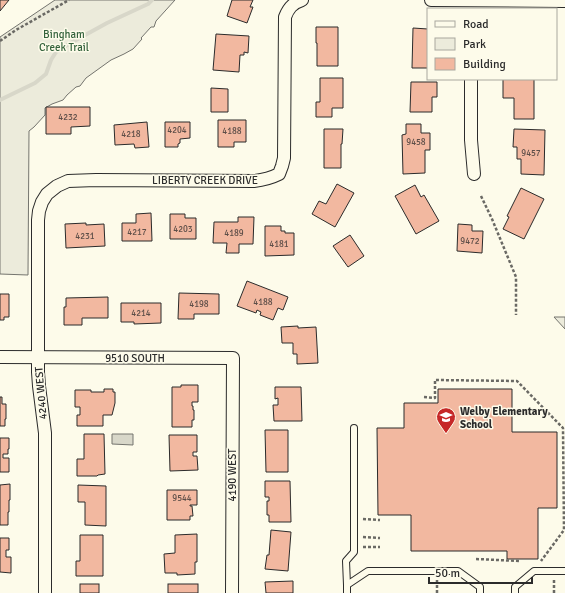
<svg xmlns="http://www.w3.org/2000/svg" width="565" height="593" font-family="Signika,sans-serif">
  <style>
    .green { fill: #ecebdb; stroke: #74746e }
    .water { fill: #d8d7c9; stroke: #74746e }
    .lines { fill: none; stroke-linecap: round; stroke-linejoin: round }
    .stream { stroke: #d8d7c9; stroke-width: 4 }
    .building { fill: #f2b8a0; stroke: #2b2b2b }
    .lane-casing { stroke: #2b2b2b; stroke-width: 8 }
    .street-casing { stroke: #2b2b2b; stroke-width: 14 }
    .path { stroke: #6a6964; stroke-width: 2.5; stroke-dasharray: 3 2; stroke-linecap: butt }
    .lane { stroke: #fdfbea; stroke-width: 6 }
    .street { stroke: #fdfbea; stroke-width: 12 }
    .labels { text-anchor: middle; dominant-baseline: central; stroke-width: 3; stroke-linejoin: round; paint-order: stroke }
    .number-label { font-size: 9px; fill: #5d4e48 }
    .park-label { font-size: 11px; fill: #34623c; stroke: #fdfbea }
    .street-label { font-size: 11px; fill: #2b2b2b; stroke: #fdfbea }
    .poi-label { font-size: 11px; font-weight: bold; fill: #2b2b2b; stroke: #fdfbea; text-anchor: start }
  </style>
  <rect width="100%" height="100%" fill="#fdfbea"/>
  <g class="green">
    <polygon points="55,0 175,0 156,21 154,27 151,27 141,38 142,39 133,49 124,54 111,60 86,78 80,86 76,87 67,95 63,100 52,104 45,108 45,115 34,127 29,131 28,275 0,274 0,37"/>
    <polygon points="554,317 565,317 565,329"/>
  </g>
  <polygon class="water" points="112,434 133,434 133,445 112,444"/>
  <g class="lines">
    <polyline class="stream" points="0,100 35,83 46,74 51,60 56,52 67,45 107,23 148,4 152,0"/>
  </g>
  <g class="building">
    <polygon points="0,0 9,0 0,11"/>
    <polygon points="232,0 253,0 250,7 253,7 247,23 227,16"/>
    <polygon points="316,27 338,27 338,66 317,66 317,43 316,43"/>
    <polygon points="413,28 428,29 428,68 412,68"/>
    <polygon points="216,34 249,36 248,53 244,52 244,55 240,55 239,72 213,70"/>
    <polygon points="320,78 343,78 343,108 332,108 332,117 316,117 316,102 320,102"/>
    <polygon points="503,79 534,79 534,119 514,119 514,98 503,98"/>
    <polygon points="411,82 437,82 437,97 432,97 432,112 410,112"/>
    <polygon points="211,88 228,89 228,112 211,112"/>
    <polygon points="46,107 90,107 90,126 71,127 71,134 46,134"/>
    <polygon points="218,120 246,120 246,142 234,142 234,147 218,147"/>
    <polygon points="147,122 149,147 135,148 134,144 115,145 114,125"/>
    <polygon points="165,122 190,122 190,138 180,139 180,143 178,144 178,147 165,147"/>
    <polygon points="406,124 421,124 421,133 430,133 430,150 425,150 425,173 403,174 402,135 406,134"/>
    <polygon points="324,129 343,129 342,144 341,144 341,168 324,168"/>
    <polygon points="514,129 545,130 544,175 521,174 521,159 517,159 517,147 513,147"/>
    <polygon points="337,184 354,193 335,227 312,214 319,201 326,204"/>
    <polygon points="415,185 421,197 424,195 439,221 416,234 395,196"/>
    <polygon points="521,188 544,199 524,239 503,229 509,217 507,216"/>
    <polygon points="151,213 152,241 122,241 122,223 136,223 136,214"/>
    <polygon points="170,214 185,214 185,218 196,218 196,239 170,239"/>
    <polygon points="238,217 254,217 253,244 239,244 239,253 226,253 227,243 213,243 214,222 238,222"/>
    <polygon points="86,223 86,225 104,224 105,246 66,248 65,224"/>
    <polygon points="458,224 472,225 472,231 483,231 482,253 457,251"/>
    <polygon points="265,226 281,226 281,231 285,231 285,233 294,233 294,255 265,256"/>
    <polygon points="350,235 364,256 348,267 333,246"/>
    <polygon points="247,281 288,297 283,310 278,308 273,320 260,315 261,312 257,310 256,313 237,306"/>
    <polygon points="179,293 219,294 219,314 194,314 194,319 178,319"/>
    <polygon points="0,294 9,294 9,317 4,317 4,320 0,320"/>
    <polygon points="108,297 108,318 82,318 82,325 64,325 64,307 66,307 66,298"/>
    <polygon points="121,303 161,303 161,323 134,324 134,322 121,322"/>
    <polygon points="298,326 298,328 316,327 318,363 297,364 297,354 293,354 293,343 282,343 281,327"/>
    <polygon points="181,385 198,385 198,402 192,402 192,406 193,406 193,410 194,410 194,420 192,420 192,427 172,427 172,387 181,387"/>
    <polygon points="275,387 301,387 302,421 274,421 273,405 278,405 278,398 275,399"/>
    <polygon points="104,389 113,389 113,392 115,392 115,403 112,415 103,415 103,426 77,426 77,415 80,415 80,407 75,407 75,390 91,390 91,392 104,392"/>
    <polygon points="438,389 512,389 512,432 557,432 557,508 538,508 538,559 507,559 507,551 411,551 411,515 378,515 377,428 404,428 404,403 438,403"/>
    <polygon points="0,397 2,397 2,404 6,404 6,419 5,419 5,426 0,426"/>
    <polygon points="265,430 288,430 288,472 266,472"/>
    <polygon points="84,434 104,434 105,474 98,475 97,476 77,476 77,459 84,459"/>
    <polygon points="169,435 197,435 197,452 193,452 193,456 197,456 198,470 170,471"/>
    <polygon points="0,438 9,438 9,449 8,449 8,454 3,454 3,458 9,458 9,472 0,472"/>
    <polygon points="265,481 290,481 291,522 269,522 269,515 267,515 267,501 269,501 269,497 265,497"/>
    <polygon points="10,484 10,500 9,500 9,512 8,512 8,525 0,525 0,485"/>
    <polygon points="78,485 106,486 106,526 85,525 85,502 78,502"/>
    <polygon points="167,490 197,490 197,505 190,505 190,506 192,506 193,516 190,516 190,520 167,520"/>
    <polygon points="271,530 291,532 288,571 265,569 267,555 269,555"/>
    <polygon points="197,534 197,562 195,562 195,574 177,575 177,573 165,573 164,554 175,553 175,535"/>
    <polygon points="80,535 103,535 103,576 76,576 76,561 80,561"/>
    <polygon points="0,538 9,538 9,550 6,550 6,557 11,557 11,573 0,572"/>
    <polygon points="293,581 293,593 266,593 265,582"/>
    <rect x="80" y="584" width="19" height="9"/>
    <rect x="168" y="584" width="30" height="9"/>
  </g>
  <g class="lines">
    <defs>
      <g id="lane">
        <polyline points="347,585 346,561 354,552 354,428"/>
        <polyline points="347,593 347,585 368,571 458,571 480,587 480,593"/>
        <polyline points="515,593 515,587 534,571 565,571"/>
      </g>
      <g id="street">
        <polyline points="431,0 565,1"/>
        <polyline points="471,79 471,140 474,174"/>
        <polyline points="0,357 233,358 232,593"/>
        <path d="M45,593V433L39,386L38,372V220L39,211L42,202L47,194L57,186L68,181L96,180L254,181C263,180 271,178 279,174L282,166L284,158L285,17C288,9 292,3 302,0"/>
      </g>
    </defs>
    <use href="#lane" class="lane-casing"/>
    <use href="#street" class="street-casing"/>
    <g class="path">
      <polyline points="0,41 16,30 69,0"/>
      <polyline points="481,196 492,219 516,277 516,315"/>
      <polyline points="424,397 435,398 435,380 517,381 563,428 564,530 541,561"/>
      <polyline points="363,519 380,520"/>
      <polyline points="363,537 380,538"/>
      <polyline points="363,547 380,547"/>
      <polyline points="476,559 519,561"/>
      <polyline points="437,580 437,593"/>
      <polyline points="554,580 554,593"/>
    </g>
    <use href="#lane" class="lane"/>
    <use href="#street" class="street"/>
  </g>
  <defs>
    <symbol id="school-pin" viewBox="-11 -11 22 30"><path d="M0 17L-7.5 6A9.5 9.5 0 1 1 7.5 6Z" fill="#c62828" stroke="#fdfbea"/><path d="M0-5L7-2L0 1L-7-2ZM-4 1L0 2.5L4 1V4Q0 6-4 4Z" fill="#fff"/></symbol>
  </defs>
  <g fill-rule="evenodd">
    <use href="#school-pin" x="435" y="406" width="22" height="30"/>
  </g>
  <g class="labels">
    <g class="number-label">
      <text x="68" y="117">4232</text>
      <text x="177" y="130">4204</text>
      <text x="232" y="131">4188</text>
      <text x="131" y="134">4218</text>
      <text x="416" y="142">9458</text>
      <text x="531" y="153">9457</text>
      <text x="183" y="229">4203</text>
      <text x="137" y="232">4217</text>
      <text x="234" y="233">4189</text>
      <text x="85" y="236">4231</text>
      <text x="470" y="241">9472</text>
      <text x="279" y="244">4181</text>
      <text x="263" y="302">4188</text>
      <text x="199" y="304">4198</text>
      <text x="141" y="313">4214</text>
      <text x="182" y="498">9544</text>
    </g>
    <g class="park-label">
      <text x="64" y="34">Bingham<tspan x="64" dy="13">Creek Trail</tspan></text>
    </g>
    <g class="street-label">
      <text x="205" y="180">LIBERTY CREEK DRIVE</text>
      <text x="135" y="358">9510 SOUTH</text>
      <text transform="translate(41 393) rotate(-95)">4240 WEST</text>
      <text transform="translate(232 475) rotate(-90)">4190 WEST</text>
    </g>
    <g class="poi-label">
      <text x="460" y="411">Welby Elementary<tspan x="460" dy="13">School</tspan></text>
    </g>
  </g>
  <rect x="427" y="8" width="130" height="72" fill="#fdfbea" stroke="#a9a89e"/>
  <rect x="435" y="21" width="20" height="6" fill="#fdfbea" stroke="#a9a89e"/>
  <text x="463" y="28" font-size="12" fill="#2b2b2b">Road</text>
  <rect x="435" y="38" width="20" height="12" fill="#ecebdb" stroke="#a9a89e"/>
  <text x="463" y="48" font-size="12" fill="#2b2b2b">Park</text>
  <rect x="435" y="58" width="20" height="12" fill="#f2b8a0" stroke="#a9a89e"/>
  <text x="463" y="68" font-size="12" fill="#2b2b2b">Building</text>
  <path d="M429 577v6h103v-6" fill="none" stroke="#2b2b2b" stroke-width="2"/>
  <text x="435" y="577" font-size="12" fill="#2b2b2b" stroke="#fdfbea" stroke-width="3" paint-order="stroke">50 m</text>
</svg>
